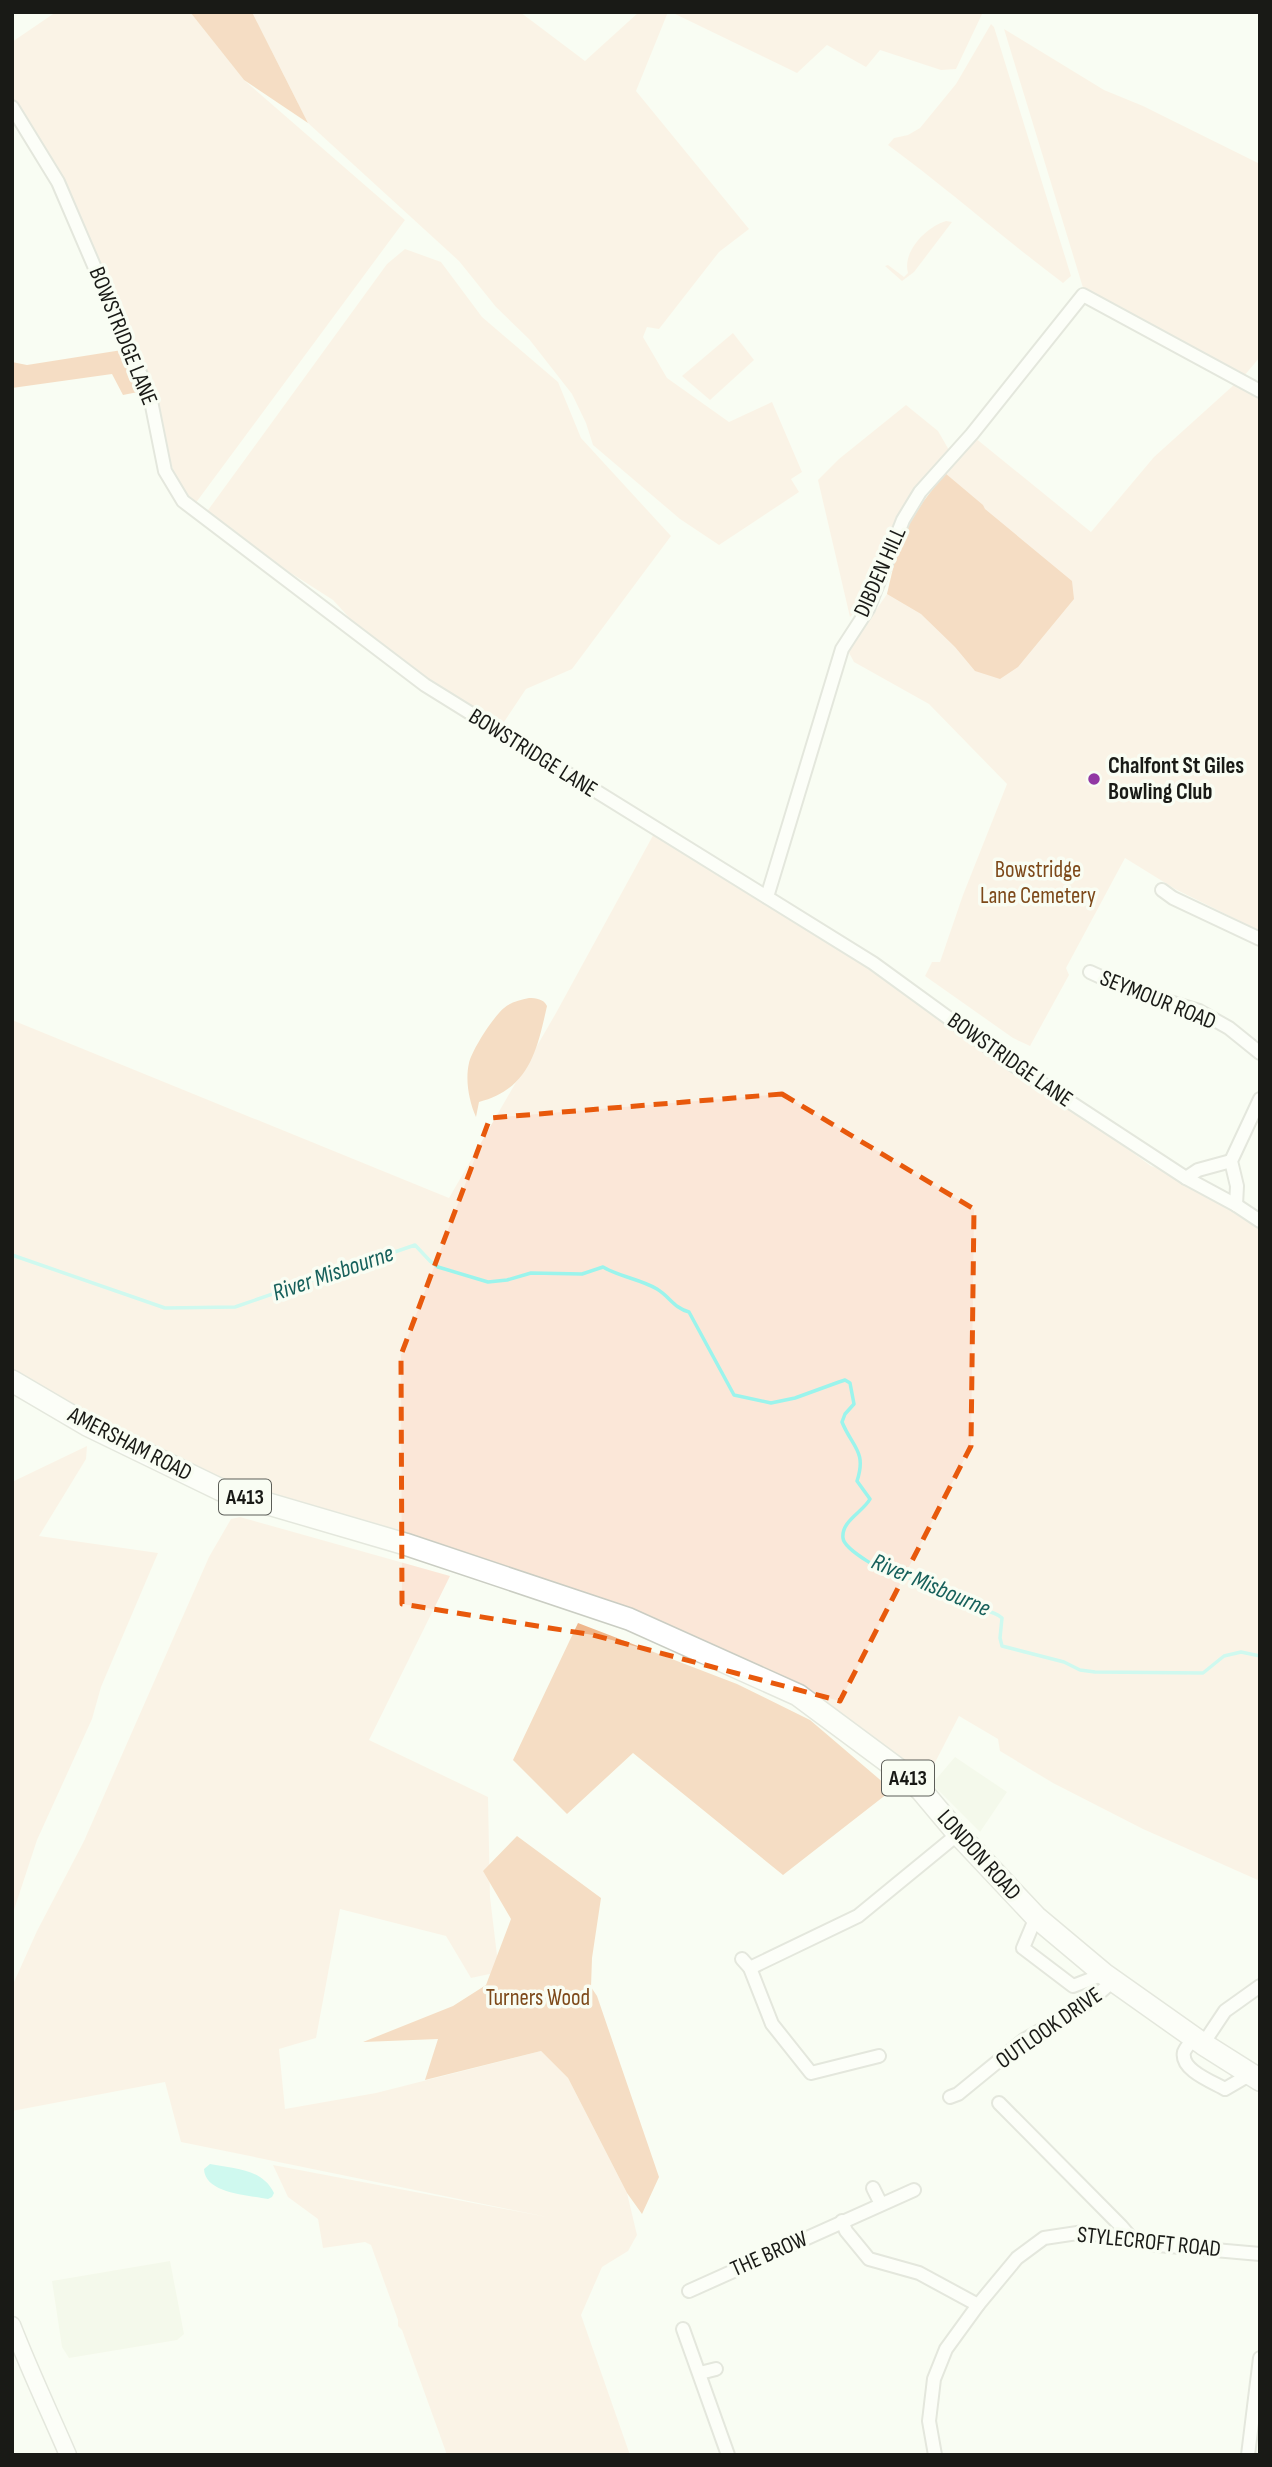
<svg xmlns="http://www.w3.org/2000/svg" width="1272" height="2467" font-family="'Sofia Sans Condensed',sans-serif">
  <style>
    .built { fill: #eef4e2 }
    .green { fill: #fbe7d8 }
    .forest { fill: #efb78c }
    .water { fill: #9bf4ec }
    .lines { fill: none; stroke-linecap: round; stroke-linejoin: round }
    .stream { stroke: #9bf4ec; stroke-width: 3.5 }
    .minor-casing { stroke: #cacdc3; stroke-width: 16 }
    .tertiary-casing { stroke: #cacdc3; stroke-width: 19 }
    .trunk-casing { stroke: #cacdc3; stroke-width: 24 }
    .minor { stroke: #fff; stroke-width: 12 }
    .tertiary { stroke: #fff; stroke-width: 16 }
    .trunk { stroke: #fff; stroke-width: 21 }
    .marked { fill: none; stroke: #e8590c; stroke-width: 5; stroke-dasharray: 14 9; stroke-linejoin: round }
    .poi-dot { fill: #9138a4; stroke: #f9fdf3; stroke-width: 2.5 }
    .labels { text-anchor: middle; dominant-baseline: central; stroke-width: 7; stroke-linejoin: round; paint-order: stroke }
    .shield { fill: #f9fdf3; stroke: #5c5e58; stroke-width: 2 }
    .shield-label { font-size: 21px; font-weight: bold; fill: #191a16 }
    .street-label { font-size: 23px; fill: #191a16; stroke: #f9fdf3 }
    .poi-label { font-size: 23px; font-weight: bold; fill: #191a16; stroke: #f9fdf3; text-anchor: start }
    .park-label { font-size: 23px; fill: #7d491a; stroke: #f9fdf3 }
    .water-label { font-size: 24px; font-style: italic; fill: #16605b; stroke: #f9fdf3 }
  </style>
  <rect width="100%" height="100%" fill="#f9fdf3"/>
  <g class="built">
    <polygon points="955,1757 1007,1792 980,1832 932,1784"/>
    <polygon points="170,2261 184,2334 177,2340 69,2358 62,2347 52,2281"/>
  </g>
  <g class="green">
    <polygon points="56,12 190,12 244,80 405,220 192,508 183,501 156,415 58,182 12,107 12,42"/>
    <polygon points="252,12 520,12 585,61 639,12 668,12 636,91 749,229 719,252 659,329 647,327 643,337 667,378 729,422 772,402 802,472 791,479 799,492 719,545 680,519 593,445 586,423 572,394 529,339 496,307 459,261 308,123"/>
    <polygon points="671,12 983,12 956,69 941,70 880,50 866,67 827,45 797,73"/>
    <path d="M991,24L994,27L1071,276L1063,283C1003,238 948,189 888,145L894,138L908,135L920,128L956,84Z"/>
    <polygon points="1004,29 1104,90 1143,106 1260,164 1260,357 1244,376 1084,291"/>
    <path d="M946,221L952,222L914,272L902,281L885,266L888,265L904,277L908,273C902,252 926,227 946,221Z"/>
    <polygon points="405,249 441,262 482,317 558,382 581,438 671,536 572,669 526,689 498,731 379,650 333,600 203,517 387,264"/>
    <polygon points="733,333 754,360 710,400 682,376"/>
    <polygon points="1236,383 1260,396 1260,931 1175,889 1125,858 1066,968 1069,975 1030,1046 1013,1038 925,976 932,962 940,962 963,895 1007,784 929,704 854,662 848,651 887,594 900,539 923,502 974,437 1091,532 1154,457"/>
    <polygon points="906,405 938,431 949,450 913,497 867,599 850,617 818,480 839,459"/>
    <polygon points="656,830 873,963 1151,1166 1186,1178 1260,1223 1260,1881 1143,1829 1053,1783 1000,1751 998,1739 959,1716 926,1780 798,1695 610,1612 221,1490 12,1384 12,1020 449,1198 556,1013"/>
    <polygon points="87,1446 86,1459 39,1536 158,1553 101,1687 92,1719 37,1840 12,1916 12,1482"/>
    <polygon points="240,1517 450,1576 369,1740 488,1797 490,1897 499,1972 471,1978 446,1936 340,1909 316,2038 279,2049 285,2109 376,2093 541,2051 568,2078 627,2193 637,2235 628,2251 602,2267 581,2315 630,2455 447,2455 402,2330 398,2326 398,2320 371,2245 365,2242 323,2248 318,2219 288,2197 273,2165 547,2217 181,2142 165,2082 12,2111 12,1988 14,1982 37,1931 84,1841 209,1557 231,1519"/>
  </g>
  <g class="forest">
    <polygon points="190,12 252,12 308,123 244,80"/>
    <polygon points="122,350 143,391 123,395 112,374 12,388 12,362 27,365"/>
    <polygon points="945,473 983,505 985,509 1072,581 1074,599 1018,667 1000,679 975,671 955,647 921,614 887,594 900,539 923,502"/>
    <path d="M529,998C536,998 544,999 547,1006C537,1051 529,1089 479,1102L476,1117C469,1101 465,1080 469,1063C472,1050 493,1017 504,1008C511,1002 520,1000 529,998Z"/>
    <polygon points="578,1623 737,1684 810,1720 892,1790 783,1875 633,1753 567,1814 513,1760"/>
    <polygon points="517,1836 601,1898 592,1958 591,1987 597,1996 659,2177 642,2214 627,2193 568,2078 541,2051 425,2080 438,2039 363,2042 453,2006 486,1985 511,1919 483,1871"/>
  </g>
  <path class="water" d="M210,2164C234,2169 262,2168 274,2193L272,2197L268,2199C249,2195 205,2194 204,2169Z"/>
  <g class="lines">
    <path class="stream" d="M12,1255L165,1308L235,1307L415,1245L430,1261L438,1267L488,1282L507,1280L531,1273L582,1274L603,1267C620,1277 640,1279 657,1289C670,1297 674,1308 689,1312L734,1395L771,1403L795,1398L839,1382L845,1380L850,1383L854,1404L845,1414L842,1422C852,1447 867,1451 857,1481L870,1499C863,1512 841,1521 843,1538C844,1550 887,1574 899,1577C910,1579 921,1578 931,1581C939,1584 949,1588 956,1593C959,1596 963,1602 967,1604C978,1611 992,1609 1002,1618L1000,1638L1002,1646L1064,1662L1080,1670L1095,1672L1203,1673L1224,1656L1241,1652L1260,1656"/>
    <defs>
      <g id="minor">
        <polyline points="12,107 58,182 150,396 165,471 183,501 425,685 873,963 1009,1062 1186,1178 1236,1205 1260,1221"/>
        <polyline points="1162,890 1173,898 1260,939"/>
        <polyline points="767,897 842,649 868,609 903,520 920,492 972,434 1083,295 1260,391"/>
        <polyline points="1090,972 1127,989 1199,1011 1229,1028 1260,1053"/>
        <polyline points="1186,1178 1198,1170 1231,1161"/>
        <polyline points="1236,1205 1237,1186 1231,1161 1260,1099"/>
        <polyline points="1036,1917 1023,1948 1073,1986 1104,1974"/>
        <polyline points="742,1959 750,1968 772,2024 811,2073 879,2056"/>
        <polyline points="750,1968 858,1916 958,1834"/>
        <path d="M1194,2038C1191,2042 1186,2047 1184,2052C1180,2070 1213,2082 1225,2089L1249,2075"/>
        <polyline points="1203,2044 1225,2011 1260,1986"/>
        <polyline points="950,2097 958,2094 1024,2040 1088,2003 1113,1981"/>
        <polyline points="999,2103 1121,2226 1133,2240"/>
        <polyline points="873,2188 881,2204"/>
        <polyline points="842,2221 846,2231 869,2259 919,2273 978,2305"/>
        <polyline points="689,2291 914,2190"/>
        <polyline points="683,2329 728,2455"/>
        <polyline points="700,2373 716,2369"/>
        <polyline points="935,2455 929,2421 934,2379 946,2349 978,2305 1017,2258 1044,2238 1084,2232 1158,2245 1260,2254"/>
        <polyline points="1248,2455 1260,2358"/>
      </g>
      <path id="tertiary" d="M12,2325C29,2369 49,2411 68,2455"/>
      <polyline id="trunk" points="12,1381 87,1425 221,1490 405,1544 629,1619 798,1695 899,1770 921,1790 958,1834 1036,1917 1104,1974 1203,2044 1260,2080"/>
    </defs>
    <use href="#minor" class="minor-casing"/>
    <use href="#tertiary" class="tertiary-casing"/>
    <use href="#trunk" class="trunk-casing"/>
    <use href="#minor" class="minor"/>
    <use href="#tertiary" class="tertiary"/>
    <use href="#trunk" class="trunk"/>
  </g>
  <path d="M0 0H1272V2467H0ZM782,1094L974,1209L971,1446L840,1701L593,1635L402,1604L401,1355L490,1118Z" fill="#f9fdf3" fill-opacity=".55" fill-rule="evenodd"/>
  <path class="marked" d="M782,1094L974,1209L971,1446L840,1701L593,1635L402,1604L401,1355L490,1118Z"/>
  <circle class="poi-dot" cx="1094" cy="779" r="7"/>
  <g class="labels">
    <g class="shield">
      <rect x="219" y="1479.5" width="52" height="35" rx="5"/>
      <rect x="882" y="1760.5" width="52" height="35" rx="5"/>
    </g>
    <g class="shield-label">
      <text x="245" y="1497">A413</text>
      <text x="908" y="1778">A413</text>
    </g>
    <g class="street-label">
      <text transform="translate(123 336) rotate(68)">BOWSTRIDGE LANE</text>
      <text transform="translate(880 572) rotate(-66)">DIBDEN HILL</text>
      <text transform="translate(533 753) rotate(32)">BOWSTRIDGE LANE</text>
      <text transform="translate(1158 1000) rotate(22)">SEYMOUR ROAD</text>
      <text transform="translate(1010 1060) rotate(35)">BOWSTRIDGE LANE</text>
      <text transform="translate(130 1444) rotate(27)">AMERSHAM ROAD</text>
      <text transform="translate(979 1855) rotate(48)">LONDON ROAD</text>
      <text transform="translate(1049 2028) rotate(-35)">OUTLOOK DRIVE</text>
      <text transform="translate(1149 2242) rotate(6)">STYLECROFT ROAD</text>
      <text transform="translate(769 2254) rotate(-24)">THE BROW</text>
    </g>
    <g class="poi-label">
      <text x="1108" y="766">Chalfont St Giles<tspan x="1108" dy="26">Bowling Club</tspan></text>
    </g>
    <g class="park-label">
      <text x="1038" y="870">Bowstridge<tspan x="1038" dy="26">Lane Cemetery</tspan></text>
      <text x="538" y="1998">Turners Wood</text>
    </g>
    <g class="water-label">
      <text transform="translate(333 1273) rotate(-19)">River Misbourne</text>
      <text transform="translate(931 1585) rotate(23)">River Misbourne</text>
    </g>
  </g>
  <rect width="1272" height="2467" fill="none" stroke="#191a16" stroke-width="28"/>
</svg>
